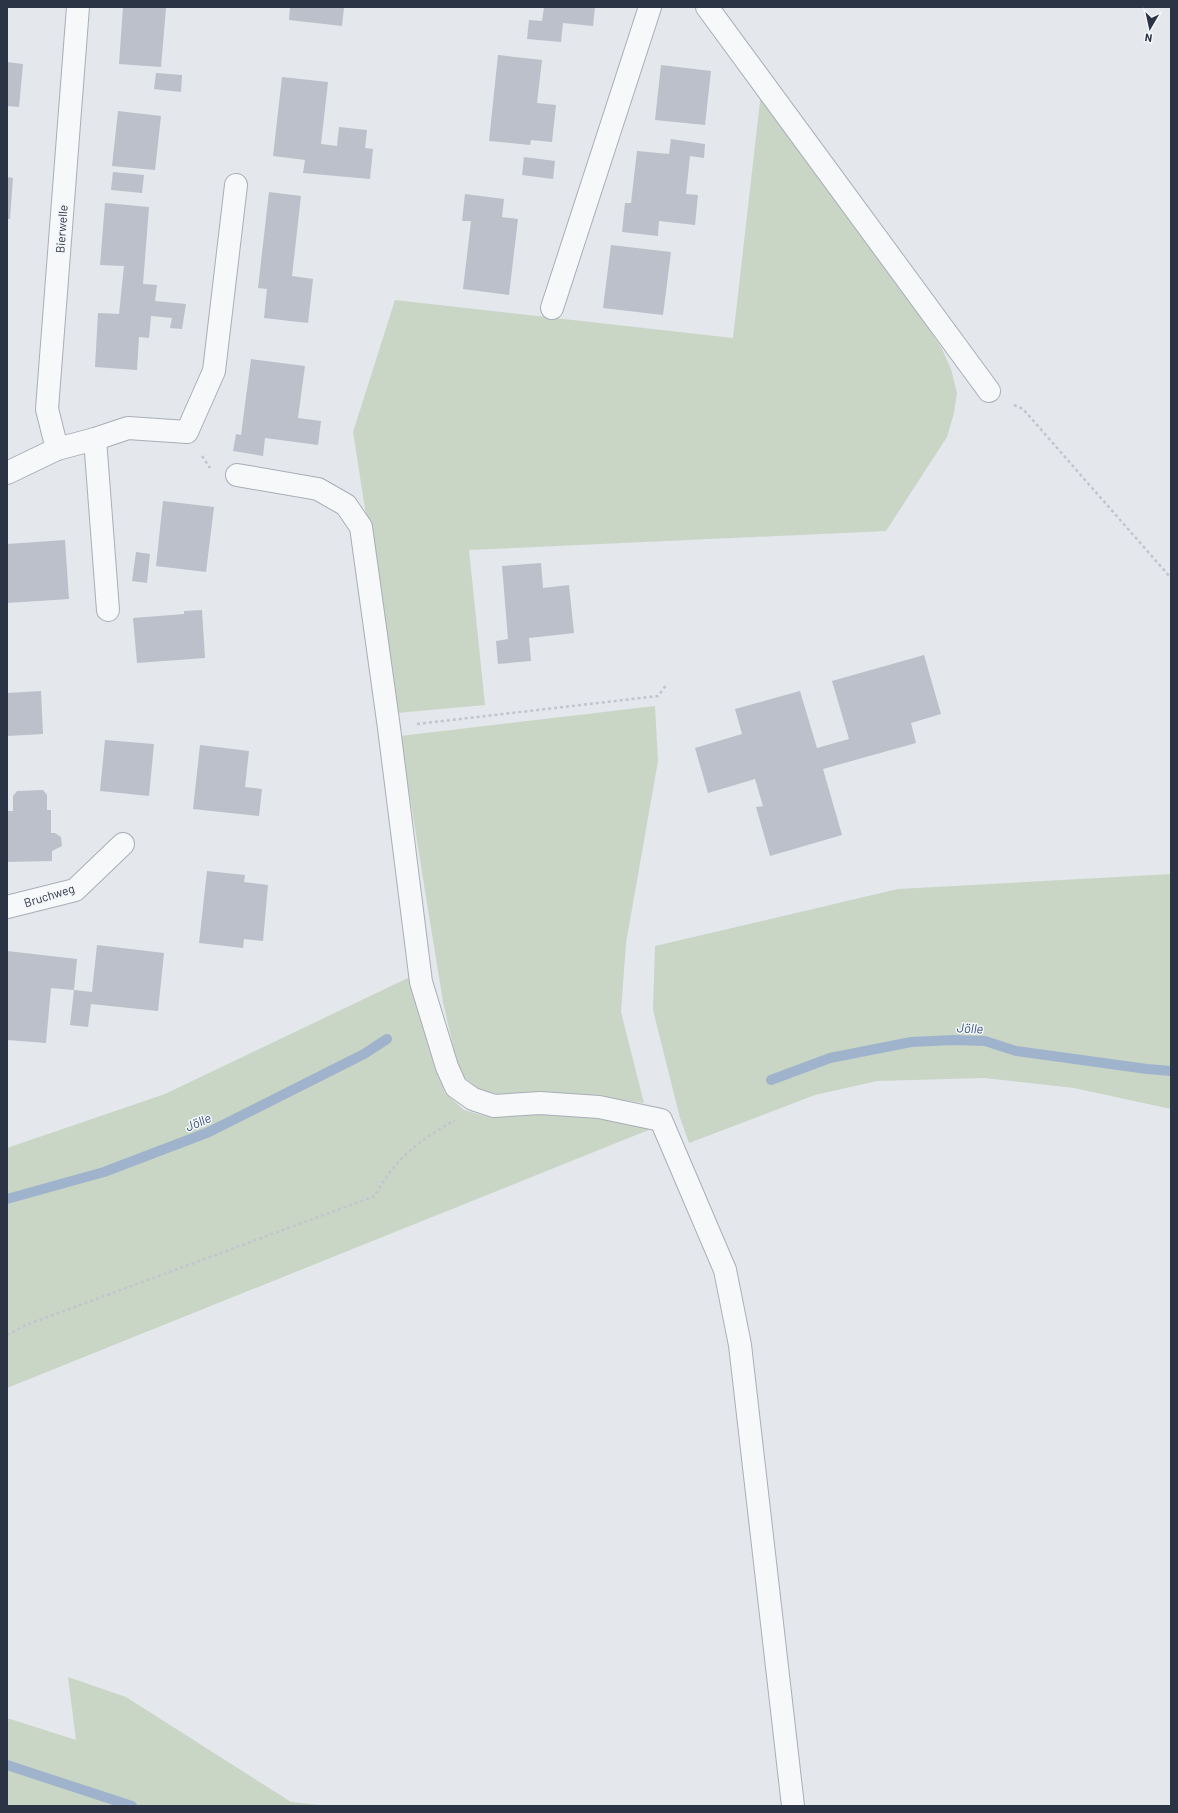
<svg xmlns="http://www.w3.org/2000/svg" width="1178" height="1813" font-family="Barlow,sans-serif">
  <style>
    .green { fill: #c9d6c5 }
    .lines { fill: none; stroke-linecap: round; stroke-linejoin: round }
    .stream { stroke: #9fb4cc; stroke-width: 10 }
    .building { fill: #bbc0ca }
    .minor-casing { stroke: #a9aeb7; stroke-width: 24 }
    .path { stroke: #c2c5cb; stroke-width: 2.5; stroke-dasharray: 3 3; stroke-linecap: butt }
    .minor { stroke: #f7f8fa; stroke-width: 22 }
    .labels { text-anchor: middle; dominant-baseline: central; stroke-width: 3; stroke-linejoin: round; paint-order: stroke }
    .street-label { font-size: 12px; fill: #2b3445; stroke: #f4f6f9 }
    .water-label { font-size: 13px; font-style: italic; fill: #34527a; stroke: #f4f6f9 }
  </style>
  <rect width="100%" height="100%" fill="#e4e7ec"/>
  <g class="green">
    <polygon points="761,93 850,212 941,347 951,369 957,393 954,413 947,437 886,531 469,550 485,705 397,713 353,432 395,300 733,338"/>
    <polygon points="655,706 658,761 626,943 621,1012 644,1103 602,1097 541,1092 498,1094 480,1090 465,1078 456,1059 443,1002 400,736"/>
    <polygon points="1171,874 1171,1109 1074,1088 984,1078 877,1081 815,1095 689,1143 680,1118 653,1010 655,946 898,889"/>
    <polygon points="410,977 434,1065 445,1093 464,1110 491,1118 544,1112 598,1116 651,1129 7,1388 7,1148 165,1094"/>
    <polygon points="68,1677 126,1697 291,1802 330,1806 7,1806 7,1718 76,1740"/>
  </g>
  <g class="lines">
    <g class="stream">
      <polyline points="771,1080 830,1058 911,1042 953,1040 985,1041 1016,1051 1147,1069 1171,1071"/>
      <polyline points="7,1199 104,1172 209,1132 364,1054 387,1039"/>
      <polyline points="7,1765 132,1806"/>
    </g>
  </g>
  <g class="building">
    <polygon points="123,7 166,8 161,67 119,64"/>
    <polygon points="290,7 344,7 342,26 289,20"/>
    <polygon points="544,7 595,7 593,26 563,23 561,42 527,39 529,20 542,21"/>
    <polygon points="498,55 542,60 537,103 556,105 552,142 531,140 530,145 489,141"/>
    <polygon points="7,62 23,64 19,107 7,106"/>
    <polygon points="661,65 711,71 705,125 655,120"/>
    <polygon points="156,73 182,75 181,92 154,89"/>
    <polygon points="282,77 328,82 321,144 337,146 339,127 367,130 365,148 373,149 370,179 303,173 305,160 273,156"/>
    <polygon points="118,111 161,116 155,170 112,166"/>
    <polygon points="671,139 705,144 704,158 690,156 686,194 698,195 695,225 659,221 658,236 622,232 625,203 631,203 637,151 669,154"/>
    <polygon points="524,157 555,161 553,179 522,175"/>
    <polygon points="113,172 144,175 142,193 111,190"/>
    <polygon points="7,177 13,178 10,219 7,219"/>
    <polygon points="269,192 301,196 292,276 313,279 308,323 264,318 267,289 258,288"/>
    <polygon points="465,194 504,199 502,217 518,219 509,295 463,289 471,221 462,221"/>
    <polygon points="105,203 149,207 143,284 157,285 155,301 186,304 182,329 170,328 172,318 151,316 149,338 139,337 137,370 95,367 98,313 119,314 124,266 100,265"/>
    <polygon points="611,245 671,252 663,315 603,308"/>
    <polygon points="251,359 305,366 298,418 321,421 318,445 265,438 263,456 233,451 236,434 241,435"/>
    <polygon points="163,501 214,507 206,572 156,566"/>
    <polygon points="65,540 69,599 7,603 7,544"/>
    <polygon points="136,552 150,554 147,583 132,581"/>
    <polygon points="541,563 543,588 569,585 574,633 529,638 531,661 498,664 496,641 508,639 502,566"/>
    <polygon points="202,610 205,658 137,663 133,618 184,614 184,611"/>
    <polygon points="924,655 941,714 911,723 916,743 823,769 842,835 770,856 756,807 763,806 755,779 708,793 695,748 742,734 735,709 800,691 817,748 849,739 832,681"/>
    <polygon points="41,691 43,734 7,736 7,693"/>
    <polygon points="105,740 154,744 149,796 100,791"/>
    <polygon points="200,745 249,751 245,787 262,789 259,816 193,809"/>
    <polygon points="43,790 47,795 47,810 51,810 51,833 55,833 61,837 62,846 52,851 52,861 7,862 7,811 13,811 13,796 17,791"/>
    <polygon points="207,871 245,875 244,882 268,885 263,941 244,939 243,948 199,943"/>
    <polygon points="97,945 164,953 158,1011 91,1004 88,1027 70,1025 74,990 92,992"/>
    <polygon points="7,951 77,959 74,990 51,988 46,1043 7,1040"/>
  </g>
  <g class="lines">
    <defs>
      <g id="minor">
        <polyline points="707,7 989,391"/>
        <polyline points="552,308 650,7"/>
        <polyline points="95,439 108,610"/>
        <polyline points="57,449 47,409 78,7"/>
        <polyline points="7,473 57,449 95,439 128,428 187,432 214,371 236,185"/>
        <polyline points="237,475 318,489 346,505 361,527 389,728 421,982 447,1067 456,1087 473,1099 494,1106 540,1103 599,1107 661,1120 725,1270 740,1345 793,1806"/>
        <polyline points="7,907 75,890 123,844"/>
      </g>
    </defs>
    <use href="#minor" class="minor-casing"/>
    <g class="path">
      <polyline points="1014,405 1023,409 1171,578"/>
      <polyline points="202,456 210,468"/>
      <polyline points="417,724 658,696 667,684"/>
      <path d="M7,1335L26,1325L375,1196C394,1159 419,1141 455,1120"/>
    </g>
    <use href="#minor" class="minor"/>
  </g>
  <g class="labels">
    <g class="street-label">
      <text transform="translate(61 229) rotate(-86)">Bierwelle</text>
      <text transform="translate(49 895) rotate(-17)">Bruchweg</text>
    </g>
    <g class="water-label">
      <text transform="translate(970 1028) rotate(3)">Jölle</text>
      <text transform="translate(198 1122) rotate(-23)">Jölle</text>
    </g>
  </g>
  <rect width="1178" height="1813" fill="none" stroke="#2b3445" stroke-width="16"/>
  <g transform="translate(1150 28) rotate(189)" stroke="#f4f6f9" stroke-width="3" paint-order="stroke">
  <path d="M0-3L7 15L0 10L-7 15Z" fill="#2b3445"/>
  <text y="-6" font-size="11" font-weight="bold" text-anchor="middle" fill="#2b3445">N</text>
  </g>
</svg>
